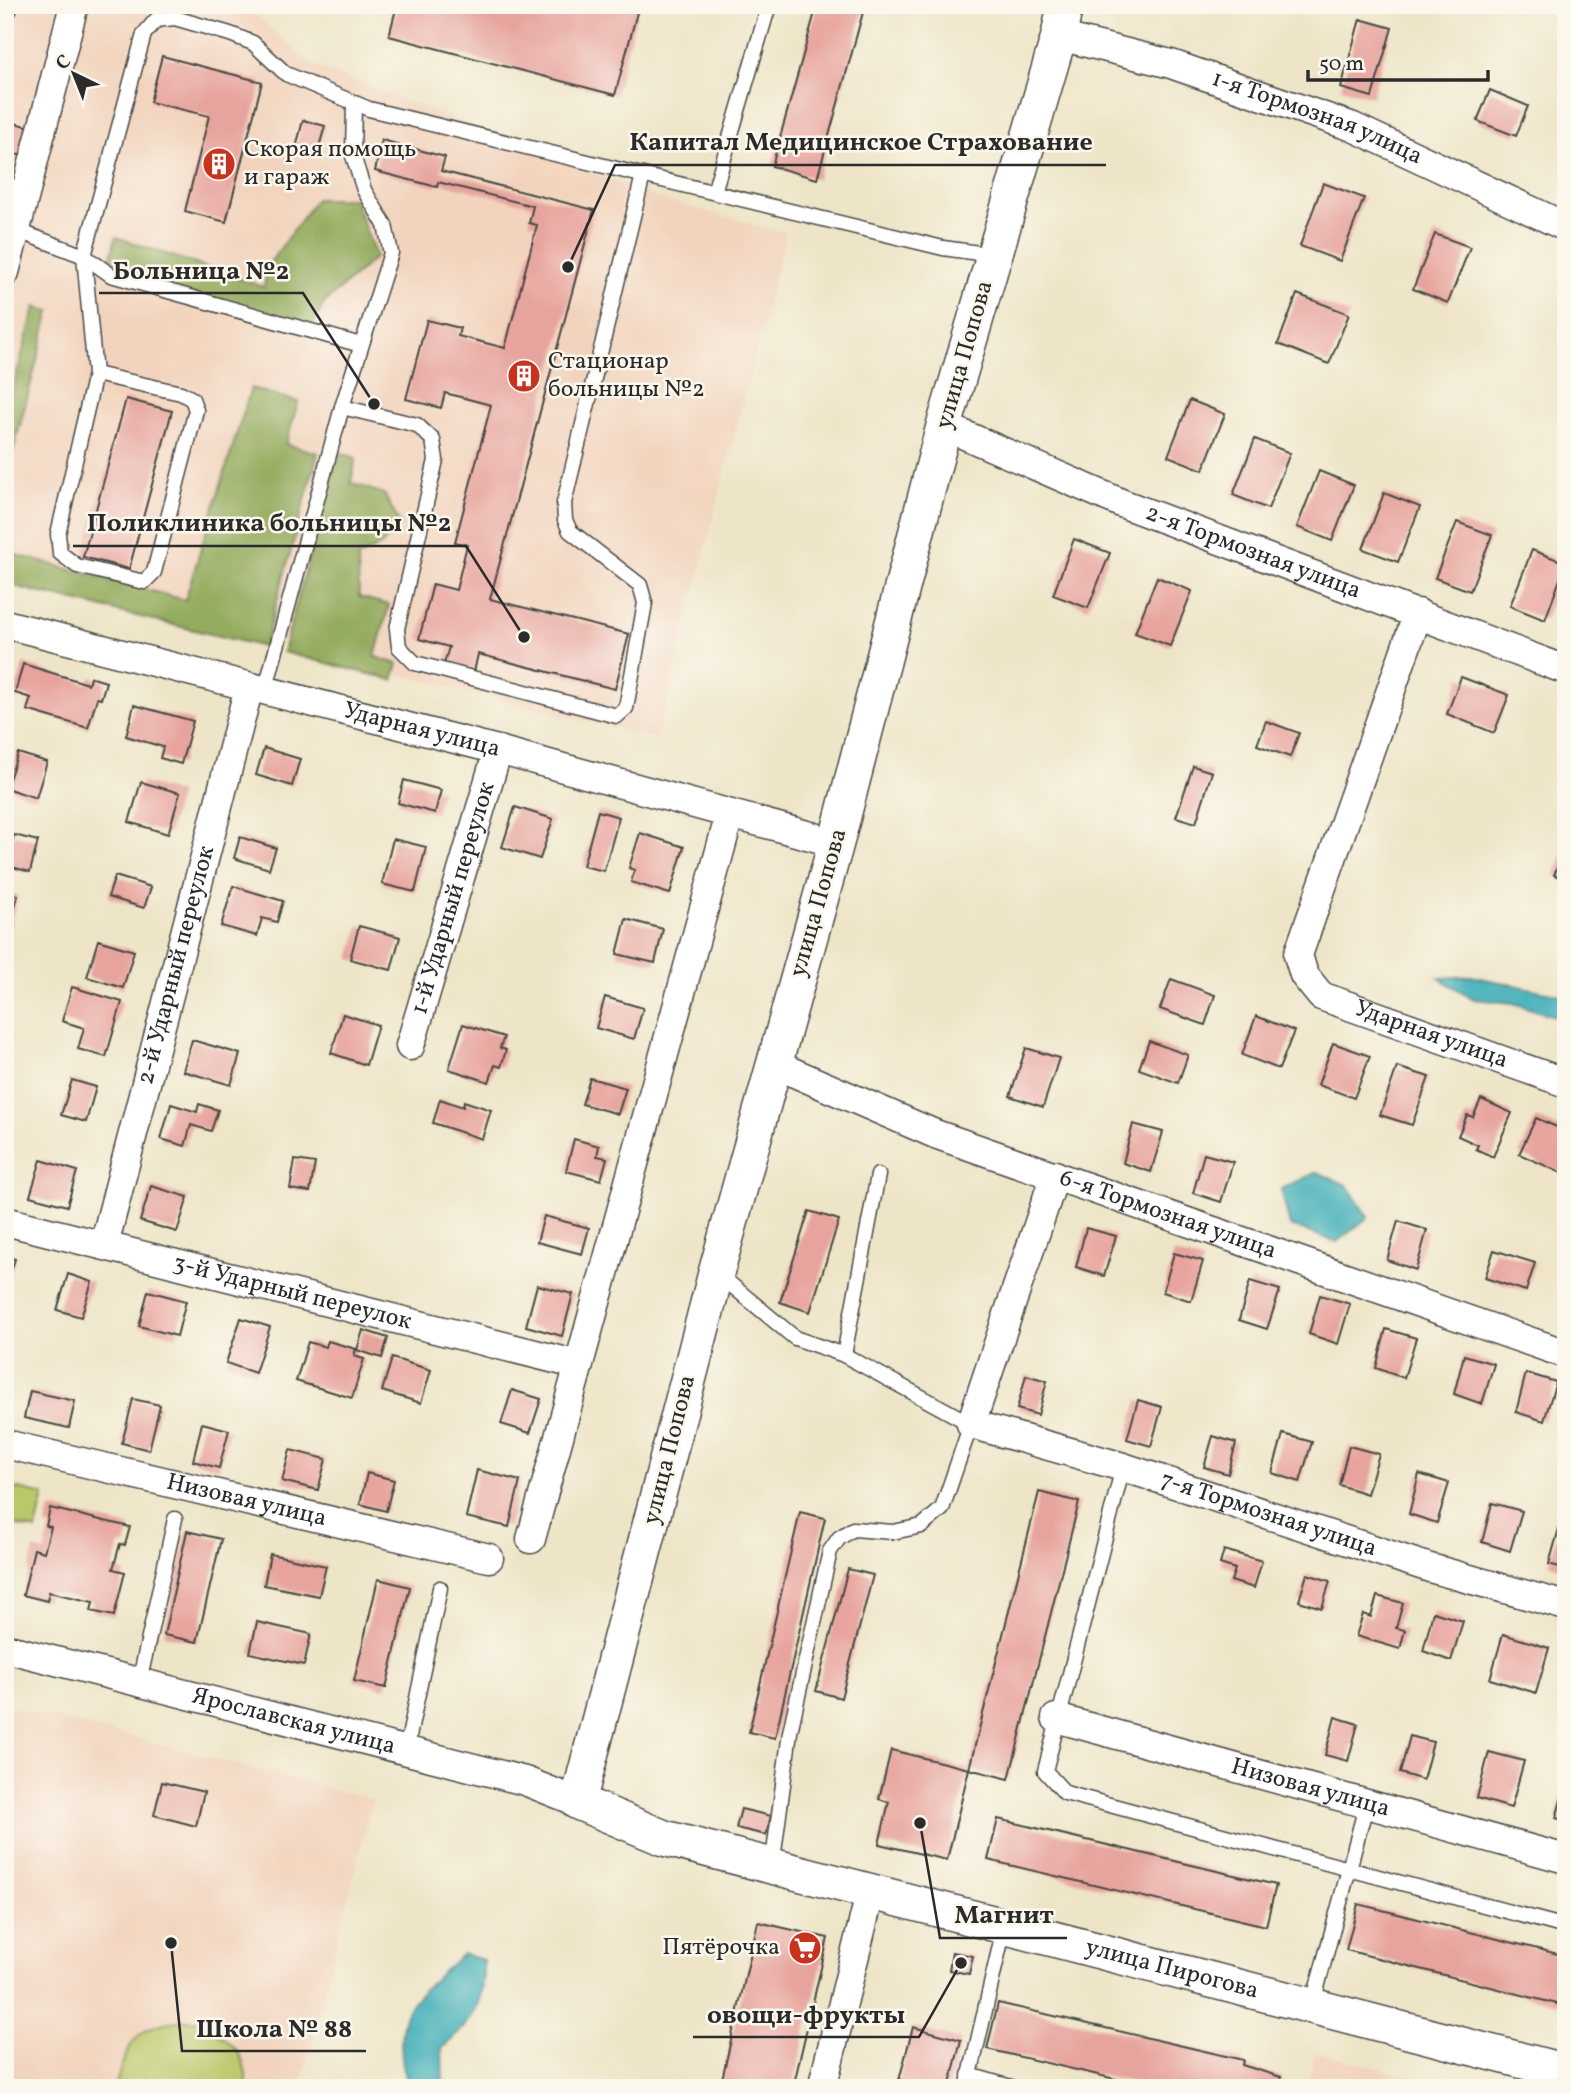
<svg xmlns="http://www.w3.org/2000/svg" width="1571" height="2093" font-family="Vollkorn,serif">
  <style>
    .built { fill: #f2d4be }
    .green { fill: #bbc86a; stroke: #737a4a; stroke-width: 2 }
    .forest { fill: #94ac5e; stroke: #606c44; stroke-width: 2 }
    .water { fill: #3daeb7; stroke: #346c71; stroke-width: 2 }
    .building { fill: #e7a49e }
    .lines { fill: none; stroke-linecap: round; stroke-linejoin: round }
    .service-casing { stroke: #484743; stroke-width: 17 }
    .minor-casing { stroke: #484743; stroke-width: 31 }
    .tertiary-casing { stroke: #484743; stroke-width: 38 }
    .service { stroke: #fff; stroke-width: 14 }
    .minor { stroke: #fff; stroke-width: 28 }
    .tertiary { stroke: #fff; stroke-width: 35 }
    .labels { text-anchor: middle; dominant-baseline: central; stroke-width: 5; stroke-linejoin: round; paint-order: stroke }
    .street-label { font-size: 24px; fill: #2b2b2b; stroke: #fbf7ec }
    .poi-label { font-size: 24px; fill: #2b2b2b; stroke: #fbf7ec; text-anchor: start }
    .leader { fill: none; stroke: #2b2b2b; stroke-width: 2.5 }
    .callout-dot { fill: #2b2b2b; stroke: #fbf7ec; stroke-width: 2.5 }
    .callout-label { font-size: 26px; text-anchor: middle; font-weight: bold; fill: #2b2b2b; stroke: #fbf7ec; stroke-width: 5; stroke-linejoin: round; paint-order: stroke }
  </style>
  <rect width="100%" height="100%" fill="#fbf7ec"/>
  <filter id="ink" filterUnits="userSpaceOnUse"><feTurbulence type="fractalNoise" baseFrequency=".0143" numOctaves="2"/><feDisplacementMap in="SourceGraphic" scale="14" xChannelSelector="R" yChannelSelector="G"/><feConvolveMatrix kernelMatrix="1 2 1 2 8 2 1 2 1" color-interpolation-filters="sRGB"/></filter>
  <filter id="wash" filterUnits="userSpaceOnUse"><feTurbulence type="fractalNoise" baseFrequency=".00686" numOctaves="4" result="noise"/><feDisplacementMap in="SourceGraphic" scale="28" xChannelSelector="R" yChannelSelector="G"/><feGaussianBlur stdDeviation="1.57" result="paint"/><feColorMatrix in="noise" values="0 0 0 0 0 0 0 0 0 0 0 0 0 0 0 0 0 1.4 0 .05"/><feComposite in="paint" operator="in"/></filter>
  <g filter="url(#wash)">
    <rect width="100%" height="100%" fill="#eee5c8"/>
    <g class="built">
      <polygon points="5,5 245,5 311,64 658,198 786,233 657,739 5,575"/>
      <polygon points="5,1705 373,1799 300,2088 5,2088"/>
      <polygon points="1315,2052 1379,2068 1456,2088 1306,2088"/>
    </g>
    <g class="green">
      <polygon points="14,1488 44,1495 36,1530 6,1523"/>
      <path d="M198,2020C226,2039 249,2050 246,2088H115C129,2033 143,2021 198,2020Z"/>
    </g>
    <g class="forest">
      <polygon points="316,199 354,199 376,257 324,303 311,328 107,271 116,237 264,287 267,267"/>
      <polygon points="35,307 50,311 5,482 5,418"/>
      <polygon points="251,388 298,402 286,444 318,453 264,647 5,584 5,552 185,600"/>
      <polygon points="338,452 356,458 351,483 384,494 400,524 381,546 358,557 359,597 389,605 375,657 398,664 393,680 283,652"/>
    </g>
    <g class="water">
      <polygon points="1471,976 1566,996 1566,1020 1513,1003 1474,999 1439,978"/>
      <polygon points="1317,1172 1347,1185 1368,1217 1337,1242 1290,1226 1281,1189"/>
      <path d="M463,1954L483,1960C484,2003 475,2021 442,2048L443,2088H410C400,2066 396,2025 412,2003C425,1985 447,1969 463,1954Z"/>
    </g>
    <g id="blocks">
      <g class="building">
        <polygon points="397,5 639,5 615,95 389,36"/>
        <polygon points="817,5 865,5 817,179 772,166"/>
        <polygon points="1360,19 1392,28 1372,97 1341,88"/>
        <polygon points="162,56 262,82 226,222 185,211 209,116 150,102"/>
        <polygon points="1490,90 1528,106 1516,136 1477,121"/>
        <polygon points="303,120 325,126 317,154 296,148"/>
        <polygon points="5,121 35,128 28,157 5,152"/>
        <polygon points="382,140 445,157 441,171 594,210 490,599 629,634 615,689 478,654 474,672 444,664 449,647 419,639 433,584 456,590 467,545 455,542 491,405 445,393 441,408 406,399 427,320 460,328 458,336 505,348 537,225 529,223 533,206 438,182 437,187 375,171"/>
        <polygon points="1323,183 1364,198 1340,261 1300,246"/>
        <polygon points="1435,234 1470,247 1448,303 1413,289"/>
        <polygon points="1297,294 1349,314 1329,364 1278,344"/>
        <polygon points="126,399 172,411 129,569 83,557"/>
        <polygon points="1190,400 1225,414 1203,470 1168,456"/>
        <polygon points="1255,439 1290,453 1268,509 1233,495"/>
        <polygon points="1319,471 1354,485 1332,541 1297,527"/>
        <polygon points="1384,493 1420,507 1398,562 1363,549"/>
        <polygon points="1457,522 1492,535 1470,591 1435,578"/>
        <polygon points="1074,539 1110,553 1088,608 1053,595"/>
        <polygon points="1532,550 1566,563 1545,620 1510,606"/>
        <polygon points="1157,577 1192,591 1170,646 1135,633"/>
        <polygon points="23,664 88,684 90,677 106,682 101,699 97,698 88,728 27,710 31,698 15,693"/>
        <polygon points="1461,677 1509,695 1494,733 1447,714"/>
        <polygon points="134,705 193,721 181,764 160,758 163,747 126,736"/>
        <polygon points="1266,721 1299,733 1290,757 1257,745"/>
        <polygon points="264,748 300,759 292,786 256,775"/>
        <polygon points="18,753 47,762 36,798 6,788"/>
        <polygon points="1193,766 1212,772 1196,823 1176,817"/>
        <polygon points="404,780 441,790 435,813 398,803"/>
        <polygon points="141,782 180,793 168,834 129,822"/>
        <polygon points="515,807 553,819 540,859 502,847"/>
        <polygon points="598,811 619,817 604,871 583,866"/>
        <polygon points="640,833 684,847 670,894 631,882 635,870 629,868"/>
        <polygon points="14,835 38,841 30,872 5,865 5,837 13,839"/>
        <polygon points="240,837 276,848 269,869 234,858"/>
        <polygon points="393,839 426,847 415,892 382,884"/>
        <polygon points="1566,846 1566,880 1554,875"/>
        <polygon points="115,876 151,887 144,908 108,897"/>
        <polygon points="233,886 283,901 277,922 262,918 257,936 221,926"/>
        <polygon points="5,892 18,895 6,943 5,943"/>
        <polygon points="626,919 663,929 655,963 617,954"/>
        <polygon points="359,926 400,937 391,970 350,959"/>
        <polygon points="98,940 134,951 123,988 87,977"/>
        <polygon points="1171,979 1215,995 1205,1025 1160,1009"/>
        <polygon points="72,987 122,1002 106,1057 78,1049 84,1028 62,1021"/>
        <polygon points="605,997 643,1008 634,1039 596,1028"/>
        <polygon points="343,1014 378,1025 366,1065 331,1053"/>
        <polygon points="1256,1016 1294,1031 1279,1069 1242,1055"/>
        <polygon points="463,1024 504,1037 500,1048 506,1050 501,1067 495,1065 489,1082 449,1069"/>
        <polygon points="192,1040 240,1054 231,1085 183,1071"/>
        <polygon points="1149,1041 1188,1055 1178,1083 1139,1069"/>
        <polygon points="1333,1043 1370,1056 1354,1098 1318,1085"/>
        <polygon points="1026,1048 1059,1058 1043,1107 1010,1096"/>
        <polygon points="1397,1067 1429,1077 1412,1125 1380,1115"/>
        <polygon points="590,1078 626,1088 618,1114 582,1104"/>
        <polygon points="72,1080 96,1087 86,1122 61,1115"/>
        <polygon points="440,1099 463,1107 464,1101 491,1110 482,1139 433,1123"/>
        <polygon points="1481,1099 1512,1113 1493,1157 1476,1149 1478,1145 1458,1136 1467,1115 1473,1117"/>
        <polygon points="171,1104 197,1112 199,1104 218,1110 211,1131 191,1125 185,1146 161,1139"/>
        <polygon points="1536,1118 1566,1131 1566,1175 1519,1154"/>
        <polygon points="1133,1124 1163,1132 1151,1172 1123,1163"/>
        <polygon points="574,1139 599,1146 597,1156 607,1158 601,1180 566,1171"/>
        <polygon points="1204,1154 1233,1162 1221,1202 1193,1193"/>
        <polygon points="41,1160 77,1171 67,1206 30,1196"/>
        <polygon points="295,1160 315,1163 310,1192 290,1189"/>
        <polygon points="151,1186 188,1197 177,1232 140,1221"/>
        <polygon points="809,1211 839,1220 810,1312 780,1302"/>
        <polygon points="544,1216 589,1228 582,1254 537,1242"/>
        <polygon points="1398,1221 1427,1230 1416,1270 1387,1260"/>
        <polygon points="1086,1228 1116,1236 1104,1276 1076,1267"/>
        <polygon points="1494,1250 1535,1263 1526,1291 1485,1278"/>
        <polygon points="1174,1253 1203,1261 1191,1301 1163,1292"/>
        <polygon points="5,1256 15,1259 6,1287 5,1287"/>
        <polygon points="68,1274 92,1282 81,1317 57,1310"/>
        <polygon points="1250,1281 1280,1290 1267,1329 1239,1320"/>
        <polygon points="537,1285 573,1294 562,1336 526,1326"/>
        <polygon points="148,1291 186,1301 177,1336 139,1326"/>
        <polygon points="1320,1295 1350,1304 1338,1344 1309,1334"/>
        <polygon points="241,1318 270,1327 255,1373 226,1363"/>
        <polygon points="1386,1329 1416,1338 1404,1378 1376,1368"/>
        <polygon points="363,1330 388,1338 382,1358 357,1350"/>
        <polygon points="328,1341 356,1349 354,1356 364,1359 352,1398 296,1381 308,1342 326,1347"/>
        <polygon points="1464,1355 1494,1364 1482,1404 1454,1394"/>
        <polygon points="392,1358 431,1370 421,1403 382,1391"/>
        <polygon points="1526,1373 1556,1382 1544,1421 1516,1412"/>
        <polygon points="1026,1375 1047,1381 1038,1415 1017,1409"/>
        <polygon points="512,1390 541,1399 530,1433 501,1424"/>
        <polygon points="30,1391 75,1401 69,1428 24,1418"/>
        <polygon points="133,1399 160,1405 149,1450 122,1443"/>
        <polygon points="1138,1400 1162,1407 1151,1446 1127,1439"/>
        <polygon points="202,1423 229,1430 219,1468 193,1461"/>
        <polygon points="1283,1434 1312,1442 1300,1482 1272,1473"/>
        <polygon points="1213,1436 1236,1443 1228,1474 1204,1467"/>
        <polygon points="1349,1446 1379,1454 1367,1494 1339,1485"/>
        <polygon points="290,1450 326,1459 318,1490 282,1481"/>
        <polygon points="477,1470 520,1481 509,1527 466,1517"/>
        <polygon points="367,1473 394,1480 386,1511 360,1504"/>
        <polygon points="1419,1474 1449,1483 1437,1523 1409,1514"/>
        <polygon points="1039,1492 1079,1502 1009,1779 969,1769"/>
        <polygon points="1492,1503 1522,1511 1510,1551 1482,1542"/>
        <polygon points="50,1508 130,1527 125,1545 120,1544 113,1569 125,1572 114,1616 91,1611 93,1602 49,1592 47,1601 23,1595 34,1549 44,1552 51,1527 46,1526"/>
        <polygon points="800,1512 825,1518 775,1738 749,1732"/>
        <polygon points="1560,1525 1566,1527 1566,1569 1549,1564"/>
        <polygon points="187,1531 221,1539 197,1642 164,1635"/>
        <polygon points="1224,1550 1262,1561 1254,1588 1231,1581 1235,1569 1220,1564"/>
        <polygon points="270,1554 326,1566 319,1596 264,1585"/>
        <polygon points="848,1569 873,1575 841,1698 816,1691"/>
        <polygon points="1307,1574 1330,1581 1322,1608 1299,1601"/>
        <polygon points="378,1579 410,1587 386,1688 354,1681"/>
        <polygon points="1377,1596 1403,1603 1396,1628 1405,1630 1400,1649 1356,1636 1363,1614 1371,1617"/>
        <polygon points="1433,1612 1463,1621 1451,1661 1423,1651"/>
        <polygon points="257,1622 311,1634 304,1665 250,1653"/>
        <polygon points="1503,1634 1549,1648 1536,1693 1490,1679"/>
        <polygon points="1335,1717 1358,1724 1348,1761 1325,1755"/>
        <polygon points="1410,1736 1433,1742 1423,1780 1400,1773"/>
        <polygon points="891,1750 969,1769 947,1860 879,1844 889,1802 879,1799"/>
        <polygon points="1489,1752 1524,1761 1511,1808 1477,1798"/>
        <polygon points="162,1782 204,1792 196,1826 154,1815"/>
        <polygon points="1565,1786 1566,1786 1566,1821 1556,1818"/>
        <polygon points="741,1809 771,1816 766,1835 736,1828"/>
        <polygon points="998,1819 1276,1885 1266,1926 988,1860"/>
        <polygon points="1358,1904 1566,1956 1565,2006 1346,1950"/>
        <polygon points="758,1922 828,1938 793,2088 720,2088"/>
        <polygon points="952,1952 973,1956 969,1974 949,1970"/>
        <polygon points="998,2003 1243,2060 1242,2065 1281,2077 1278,2088 1154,2088 987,2049"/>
        <polygon points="913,2027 961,2040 949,2088 897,2088"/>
      </g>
    </g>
  </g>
  <g filter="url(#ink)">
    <use href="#blocks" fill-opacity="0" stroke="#484743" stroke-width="2"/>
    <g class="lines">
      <defs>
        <g id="service">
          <polyline points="5,18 12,5"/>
          <polyline points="5,185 26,190"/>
          <polyline points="714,192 769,5"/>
          <polyline points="16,230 84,256 95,374 58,534 60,553 77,566 144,582 154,572 196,410 192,399 181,393 95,374"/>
          <polyline points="361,345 111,275 84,256 144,34 156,20 175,18 230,34 253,43 286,74 369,109 943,248 993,255"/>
          <polyline points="342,407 417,425 433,440 436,460 397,629 399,647 415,663 617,716 626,708 645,603 640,585 570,531 565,520 564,503 643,175"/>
          <polyline points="265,691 342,407 391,253 385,225 364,190 353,156 354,103"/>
          <polyline points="717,1273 795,1338 844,1355 971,1424 942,1509 922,1526 893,1532 853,1529 839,1538 830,1551 790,1732 772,1867"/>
          <polyline points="844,1355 878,1175"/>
          <polyline points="1123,1467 1045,1771 1065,1793 1566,1927"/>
          <polyline points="139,1683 175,1519"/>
          <polyline points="406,1751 440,1588"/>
          <polyline points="1312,2006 1366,1806"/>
          <polyline points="969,2075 1014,2088"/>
          <polyline points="967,2088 1004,1928"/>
        </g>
        <g id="minor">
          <path id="s1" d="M1059,36L1171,64L1353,127L1566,227"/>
          <polyline points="5,272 74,5"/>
          <path id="s2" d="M944,426L1121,503L1566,670"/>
          <path id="s3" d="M1418,613L1298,955L1304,975L1321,996L1566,1083"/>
          <path id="s4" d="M5,624L498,750L836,843"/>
          <path id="s5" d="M410,1046L498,750"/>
          <path id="s6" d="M774,1064L935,1134L1566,1354"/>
          <path id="s7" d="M1055,1175L971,1424L1123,1467L1430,1568L1566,1606"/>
          <path id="s8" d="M5,1221L579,1365"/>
          <path id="s9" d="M104,1245L249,687"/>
          <path id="s10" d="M5,1444L489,1558"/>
          <polyline points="531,1539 730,814"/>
          <path id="s11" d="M5,1648L525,1781L578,1802"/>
          <path id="s12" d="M1056,1718L1566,1859"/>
          <polyline points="822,2088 870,1894"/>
        </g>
        <g id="tertiary">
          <path id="s13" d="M1065,5L1059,36L944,426L836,843L716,1273L578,1802L664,1838L1566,2072"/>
        </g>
      </defs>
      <use href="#service" class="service-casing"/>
      <use href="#minor" class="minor-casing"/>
      <use href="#tertiary" class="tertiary-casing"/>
      <use href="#service" class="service"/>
      <use href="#minor" class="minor"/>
      <use href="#tertiary" class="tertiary"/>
    </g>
  </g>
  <defs>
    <symbol id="building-disc" viewBox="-11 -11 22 22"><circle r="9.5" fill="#c8321e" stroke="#fbf7ec"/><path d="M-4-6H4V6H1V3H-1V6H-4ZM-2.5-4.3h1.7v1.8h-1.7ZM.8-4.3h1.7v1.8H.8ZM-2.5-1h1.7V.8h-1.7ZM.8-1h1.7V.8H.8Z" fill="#fff"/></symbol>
    <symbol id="supermarket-disc" viewBox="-11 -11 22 22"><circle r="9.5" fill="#c8321e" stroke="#fbf7ec"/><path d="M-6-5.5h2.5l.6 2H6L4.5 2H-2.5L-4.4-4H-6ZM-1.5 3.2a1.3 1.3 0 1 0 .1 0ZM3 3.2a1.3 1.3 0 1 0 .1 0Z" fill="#fff"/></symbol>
  </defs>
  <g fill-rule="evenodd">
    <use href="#building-disc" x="200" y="145" width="38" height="38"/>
    <use href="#building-disc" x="505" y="357" width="38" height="38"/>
    <use href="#supermarket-disc" x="786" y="1929" width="38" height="38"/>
  </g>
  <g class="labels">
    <g class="street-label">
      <text stroke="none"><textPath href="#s1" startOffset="271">1-я Тормозная улица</textPath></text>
      <text transform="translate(965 355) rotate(-74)">улица Попова</text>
      <text stroke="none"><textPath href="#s2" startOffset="334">2-я Тормозная улица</textPath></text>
      <text stroke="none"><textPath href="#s4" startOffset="430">Ударная улица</textPath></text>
      <text stroke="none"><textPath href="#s5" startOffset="154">1-й Ударный переулок</textPath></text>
      <text transform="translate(819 903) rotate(-74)">улица Попова</text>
      <text stroke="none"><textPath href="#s9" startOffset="289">2-й Ударный переулок</textPath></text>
      <text stroke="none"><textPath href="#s3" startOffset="527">Ударная улица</textPath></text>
      <text stroke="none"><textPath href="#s6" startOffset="422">6-я Тормозная улица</textPath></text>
      <text stroke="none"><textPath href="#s8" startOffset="296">3-й Ударный переулок</textPath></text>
      <text transform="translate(670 1450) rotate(-76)">улица Попова</text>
      <text stroke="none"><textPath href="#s10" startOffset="248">Низовая улица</textPath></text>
      <text stroke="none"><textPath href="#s7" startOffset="574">7-я Тормозная улица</textPath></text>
      <text stroke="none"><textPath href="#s11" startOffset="298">Ярославская улица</textPath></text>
      <text stroke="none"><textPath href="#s12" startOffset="264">Низовая улица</textPath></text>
      <text stroke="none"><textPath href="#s13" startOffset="2480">улица Пирогова</textPath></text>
    </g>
    <g class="poi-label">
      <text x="244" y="150">Скорая помощь<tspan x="244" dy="28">и гараж</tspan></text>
      <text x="548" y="362">Стационар<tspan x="548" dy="28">больницы №2</tspan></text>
      <text x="780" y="1948" text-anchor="end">Пятёрочка</text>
    </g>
  </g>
  <path class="leader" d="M568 267L615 165H1106M374 404L303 293H99M524 637L466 546H73M920 1823L940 1938H1067M961 1963L919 2037H693M171 1943L182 2051H366"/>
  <g class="callout-dot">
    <circle cx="568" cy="267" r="7"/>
    <circle cx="374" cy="404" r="7"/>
    <circle cx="524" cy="637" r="7"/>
    <circle cx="920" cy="1823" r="7"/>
    <circle cx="961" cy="1963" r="7"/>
    <circle cx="171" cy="1943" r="7"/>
  </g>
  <g class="callout-label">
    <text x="861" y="150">Капитал Медицинское Страхование</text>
    <text x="201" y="279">Больница №2</text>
    <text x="269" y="531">Поликлиника больницы №2</text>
    <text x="1004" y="1923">Магнит</text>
    <text x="806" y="2023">овощи-фрукты</text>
    <text x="274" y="2037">Школа № 88</text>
  </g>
  <rect width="1571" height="2093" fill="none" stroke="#fbf7ec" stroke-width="28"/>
  <g transform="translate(74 74) rotate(317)" stroke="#fbf7ec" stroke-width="5" paint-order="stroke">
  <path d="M0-5L12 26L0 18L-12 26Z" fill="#2b2b2b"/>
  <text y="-10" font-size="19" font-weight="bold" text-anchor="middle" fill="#2b2b2b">С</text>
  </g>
  <path d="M1308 70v10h180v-10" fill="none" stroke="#2b2b2b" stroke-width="3.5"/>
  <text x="1319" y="70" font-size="21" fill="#2b2b2b" stroke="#fbf7ec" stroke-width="5" paint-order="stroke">50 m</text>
</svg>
